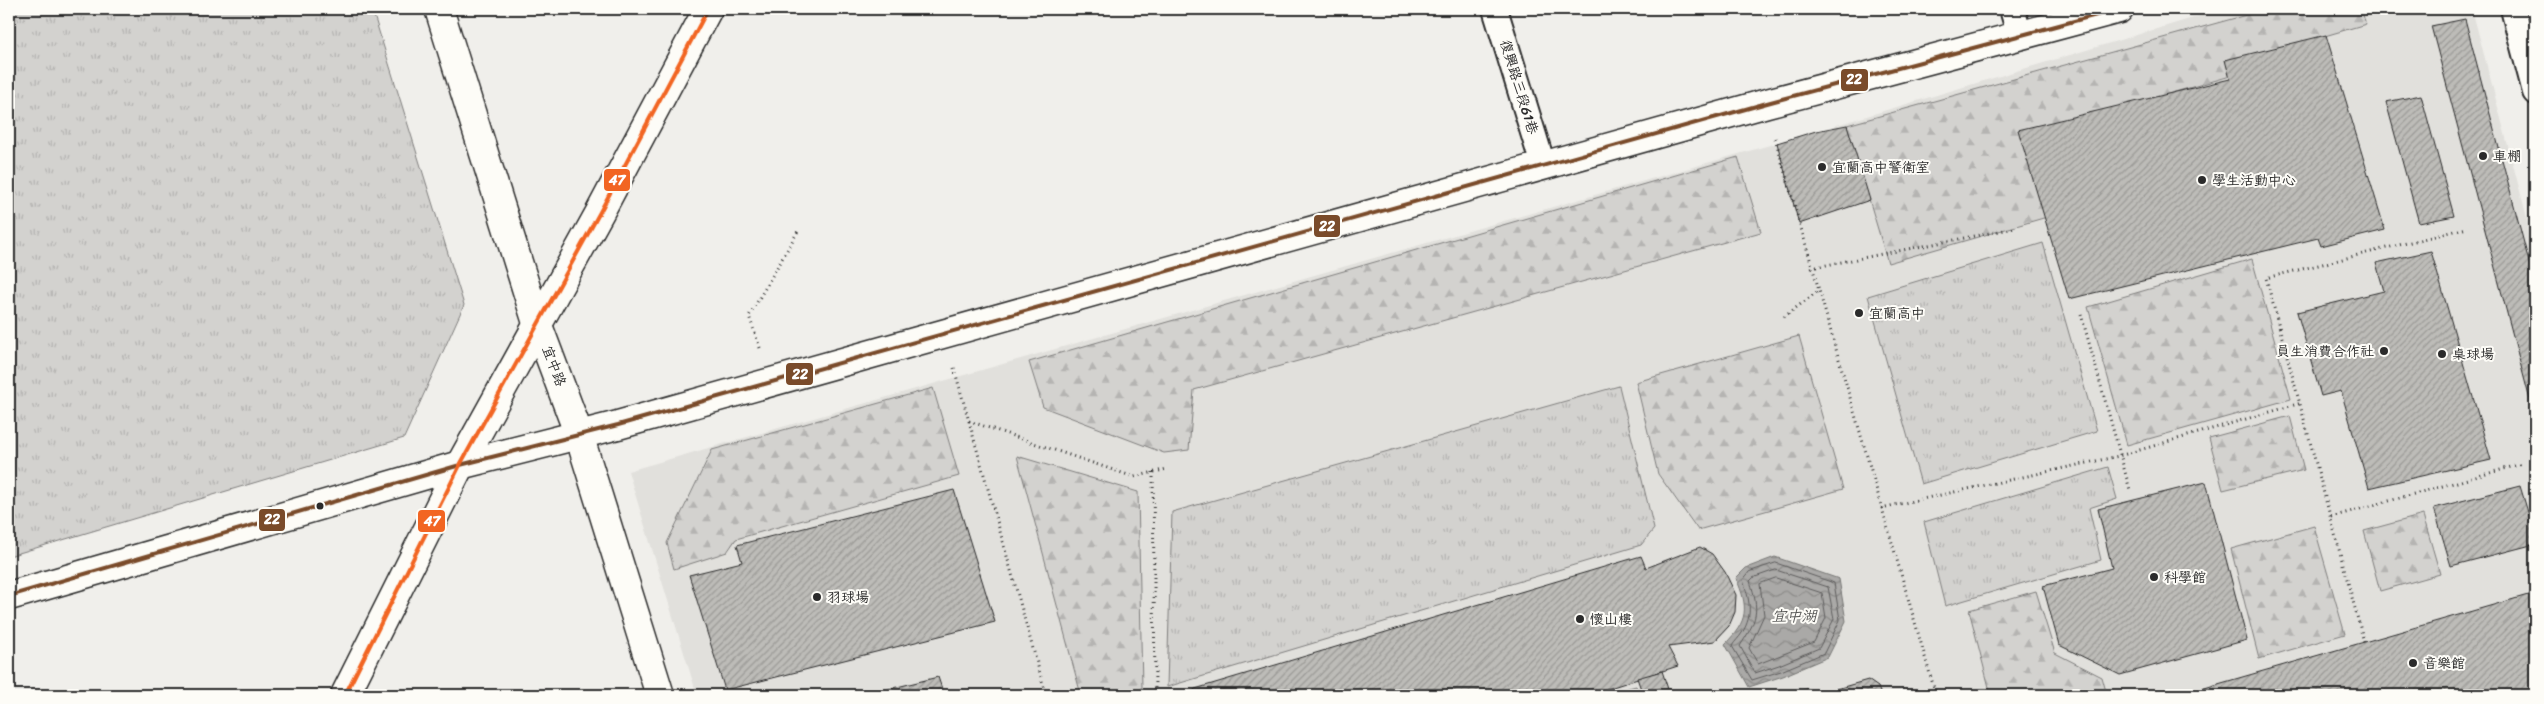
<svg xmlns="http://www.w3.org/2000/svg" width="2544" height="704" font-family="Sriracha,'LXGW WenKai TC',sans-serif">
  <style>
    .built { fill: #e1e0dc }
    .grass { fill: url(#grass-tufts); stroke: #7f7e7d }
    .forest { fill: url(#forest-firs); stroke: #7f7e7d }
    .water { fill: url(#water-waves); stroke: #777775 }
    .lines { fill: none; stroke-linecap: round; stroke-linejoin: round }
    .shore { stroke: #5e5d5d; stroke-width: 1 }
    .building { fill: url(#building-hatch); stroke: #2b2b2b }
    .service-casing { stroke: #2b2b2b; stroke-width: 28 }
    .minor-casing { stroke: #2b2b2b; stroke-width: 31 }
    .path { stroke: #2b2b2b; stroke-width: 3; stroke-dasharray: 1 4; stroke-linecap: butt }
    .service { stroke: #fdfcf7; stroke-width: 24 }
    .minor { stroke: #fdfcf7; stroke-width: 28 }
    .bus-1-casing { stroke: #fdfcf7; stroke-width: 8 }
    .bus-2-casing { stroke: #fdfcf7; stroke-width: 8 }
    .bus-1 { stroke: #7a4b2a; stroke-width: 4 }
    .bus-2 { stroke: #f26522; stroke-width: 4 }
    .poi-dot { fill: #2b2b2b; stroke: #fdfcf7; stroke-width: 2 }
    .labels { text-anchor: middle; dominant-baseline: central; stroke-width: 4; stroke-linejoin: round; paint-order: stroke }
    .street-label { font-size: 14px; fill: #2b2b2b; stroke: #fdfcf7 }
    .poi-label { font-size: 14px; fill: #2b2b2b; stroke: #fdfcf7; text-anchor: start }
    .water-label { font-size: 15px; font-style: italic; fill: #575756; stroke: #fdfcf7 }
    .line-badge { stroke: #fdfcf7; stroke-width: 2 }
    .badge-label { font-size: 14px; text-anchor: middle; font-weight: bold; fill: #fff }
  </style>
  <defs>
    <pattern id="grass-tufts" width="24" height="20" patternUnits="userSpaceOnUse" patternTransform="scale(1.25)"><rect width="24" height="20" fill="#d3d2cf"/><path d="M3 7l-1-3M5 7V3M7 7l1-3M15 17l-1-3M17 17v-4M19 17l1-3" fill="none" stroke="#b5b4b2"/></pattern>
    <pattern id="forest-firs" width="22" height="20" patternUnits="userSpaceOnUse" patternTransform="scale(1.25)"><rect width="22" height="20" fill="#d3d2cf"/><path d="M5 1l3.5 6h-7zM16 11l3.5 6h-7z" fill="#b5b4b2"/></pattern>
    <pattern id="water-waves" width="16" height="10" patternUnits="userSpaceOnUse" patternTransform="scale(1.25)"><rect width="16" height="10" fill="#aaa9a7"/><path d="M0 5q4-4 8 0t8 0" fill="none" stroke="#8b8a88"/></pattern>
    <pattern id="building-hatch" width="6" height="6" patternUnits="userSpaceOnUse" patternTransform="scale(1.25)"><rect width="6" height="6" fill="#bdbcb8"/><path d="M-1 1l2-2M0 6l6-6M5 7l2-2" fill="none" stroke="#9a9996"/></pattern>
  </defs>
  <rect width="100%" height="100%" fill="#f0efeb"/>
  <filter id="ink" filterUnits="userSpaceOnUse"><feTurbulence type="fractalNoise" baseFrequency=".02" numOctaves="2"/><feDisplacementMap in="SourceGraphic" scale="10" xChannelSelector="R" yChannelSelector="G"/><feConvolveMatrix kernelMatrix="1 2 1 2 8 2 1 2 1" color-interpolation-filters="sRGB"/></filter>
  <g filter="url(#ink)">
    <polygon class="built" points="2223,9 2472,9 2535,248 2535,695 697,695 628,471 1777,143"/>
    <g class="grass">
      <polygon points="9,9 372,9 464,305 404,438 9,556"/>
      <polygon points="2043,243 2097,431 1921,484 1868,296"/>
      <polygon points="1619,386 1654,529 1641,545 1167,687 1172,512"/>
      <polygon points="2108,467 2117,499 2089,508 2101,560 1945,606 1924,522"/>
    </g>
    <g class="forest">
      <polygon points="2268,9 2361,9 2366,24 2232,63 2234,75 2026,135 2047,217 1888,263 1847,125"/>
      <polygon points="1738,157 1761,232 1194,390 1189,450 1164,453 1043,407 1029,362"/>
      <polygon points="2252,259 2291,399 2127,445 2088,307"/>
      <polygon points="1799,336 1843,489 1698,530 1658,474 1636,382"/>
      <polygon points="933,388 959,476 736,539 727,552 674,569 667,543 712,450"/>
      <polygon points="2290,416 2304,470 2223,490 2209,438"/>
      <polygon points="1017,456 1138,492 1142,688 1135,695 1081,695"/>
      <polygon points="2423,515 2440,574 2380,591 2364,531"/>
      <polygon points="2314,526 2345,634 2259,659 2231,549"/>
      <polygon points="2036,591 2055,653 2102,677 2107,695 1991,695 1969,610"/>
      <polygon points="1636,686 1639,695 1602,695"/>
    </g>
    <path class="water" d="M1775,557L1839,579L1846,621L1828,657L1783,676L1749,687L1725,644C1748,621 1749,608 1736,578L1746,568Z"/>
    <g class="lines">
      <g class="shore">
        <path d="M1776,563L1834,583L1840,620L1824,653L1781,671L1752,680L1732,646C1735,641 1739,638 1742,633C1754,614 1749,599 1743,580L1749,572Z"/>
        <path d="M1776,570L1828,587L1834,619L1819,648L1779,665L1755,673L1740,646C1757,620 1760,612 1750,581L1753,578Z"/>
        <polygon points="1776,578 1822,593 1826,618 1814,642 1758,664 1749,648 1764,615 1760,584"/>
      </g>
    </g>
    <g class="building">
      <polygon points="2465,19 2535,285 2535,419 2431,26"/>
      <polygon points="2326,35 2385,230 2321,246 2318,238 2069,299 2018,130 2230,79 2225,60"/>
      <polygon points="2421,95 2454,216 2419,223 2386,102"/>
      <polygon points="1847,125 1870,200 1799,224 1777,143 1816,131"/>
      <polygon points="2431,251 2491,460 2369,488 2341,391 2321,396 2297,312 2384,291 2376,263"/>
      <polygon points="2206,482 2247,640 2120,675 2059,645 2043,586 2112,568 2098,509"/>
      <polygon points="2520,486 2535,535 2535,544 2451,566 2434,508"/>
      <polygon points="954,490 995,622 725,690 689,575 742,562 737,545"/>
      <polygon points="1700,547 1712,554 1725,572 1736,595 1735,612 1729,626 1715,641 1668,647 1678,666 1588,695 1188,695 1195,689 1641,556 1646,568"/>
      <polygon points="2535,593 2535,695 2181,695 2218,684"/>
      <polygon points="1662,671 1670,695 1643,695 1637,678"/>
      <polygon points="938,677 944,695 864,695"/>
      <polygon points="1868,680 1878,687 1881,695 1815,695"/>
      <polygon points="1807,689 1809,695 1785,695"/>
    </g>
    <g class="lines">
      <defs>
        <g id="service">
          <polyline points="1495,9 1543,165"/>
          <polyline points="2012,9 2020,36"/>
          <polyline points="2513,9 2535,92"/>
        </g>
        <g id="minor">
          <polyline points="439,9 537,323 579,435 660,695"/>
          <polyline points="9,596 460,465 618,425 1767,103 2119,9"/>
          <polyline points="345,695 460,465 600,212 708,9"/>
        </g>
      </defs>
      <use href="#service" class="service-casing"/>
      <use href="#minor" class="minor-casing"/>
      <g class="path">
        <polyline points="1775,138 1936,695"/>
        <polyline points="1811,268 2015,228"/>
        <polyline points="2081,314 2130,490"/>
        <polyline points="1784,317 1818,291"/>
        <polyline points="760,348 749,316 798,231"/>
        <polyline points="954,368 1046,695"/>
        <polyline points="969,421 1134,477 1167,469"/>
        <polyline points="1153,472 1155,689"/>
        <polyline points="1881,508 2119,456 2301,403"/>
        <polyline points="2331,517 2522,464"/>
        <polyline points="2364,642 2266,278 2467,228"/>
      </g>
      <use href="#service" class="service"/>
      <use href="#minor" class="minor"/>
      <defs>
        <polyline id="bus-1" points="9,596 460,465 618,425 1767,103 2119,9"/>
        <polyline id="bus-2" points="345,695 460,465 600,212 708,9"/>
      </defs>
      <use href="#bus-1" class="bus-1-casing"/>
      <use href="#bus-2" class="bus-2-casing"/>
      <use href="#bus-1" class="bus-1"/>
      <use href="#bus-2" class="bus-2"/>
    </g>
  </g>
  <g class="poi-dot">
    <circle cx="2483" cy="156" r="5"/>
    <circle cx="1822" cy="167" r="5"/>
    <circle cx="2202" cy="180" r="5"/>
    <circle cx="1859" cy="313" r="5"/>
    <circle cx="2384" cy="351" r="5"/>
    <circle cx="2442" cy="354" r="5"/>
    <circle cx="320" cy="506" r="4.5"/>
    <circle cx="2154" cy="577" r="5"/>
    <circle cx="817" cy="597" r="5"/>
    <circle cx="1580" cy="619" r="5"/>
    <circle cx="2413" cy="663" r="5"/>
  </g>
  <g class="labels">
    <g class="street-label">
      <text transform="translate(1519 87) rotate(73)">復興路三段61巷</text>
      <text transform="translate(554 366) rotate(69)">宜中路</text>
    </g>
    <g class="poi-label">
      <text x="2493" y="156">車棚</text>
      <text x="1832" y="167">宜蘭高中警衛室</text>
      <text x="2212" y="180">學生活動中心</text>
      <text x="1869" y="313">宜蘭高中</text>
      <text x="2374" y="351" text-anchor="end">員生消費合作社</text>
      <text x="2452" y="354">桌球場</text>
      <text x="2164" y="577">科學館</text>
      <text x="827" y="597">羽球場</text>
      <text x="1590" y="619">懷山樓</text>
      <text x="2423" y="663">音樂館</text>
    </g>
    <g class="water-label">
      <text x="1794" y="616">宜中湖</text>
    </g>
  </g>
  <g class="line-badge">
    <rect x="1840" y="68" width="29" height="24" rx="5" fill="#7a4b2a"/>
    <rect x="603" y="168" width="28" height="24" rx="5" fill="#f26522"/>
    <rect x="1313" y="214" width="28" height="24" rx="5" fill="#7a4b2a"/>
    <rect x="785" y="362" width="29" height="24" rx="5" fill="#7a4b2a"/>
    <rect x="258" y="508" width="28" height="24" rx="5" fill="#7a4b2a"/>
    <rect x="417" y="509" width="29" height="24" rx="5" fill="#f26522"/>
  </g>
  <g class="badge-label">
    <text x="1854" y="84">22</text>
    <text x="617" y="185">47</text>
    <text x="1327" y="231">22</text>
    <text x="800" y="379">22</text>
    <text x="272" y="524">22</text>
    <text x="432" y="526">47</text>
  </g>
  <rect width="2544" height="704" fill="none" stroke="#fdfcf7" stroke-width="30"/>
  <rect x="15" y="15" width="2514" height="674" fill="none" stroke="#2b2b2b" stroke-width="2" filter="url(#ink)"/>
</svg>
